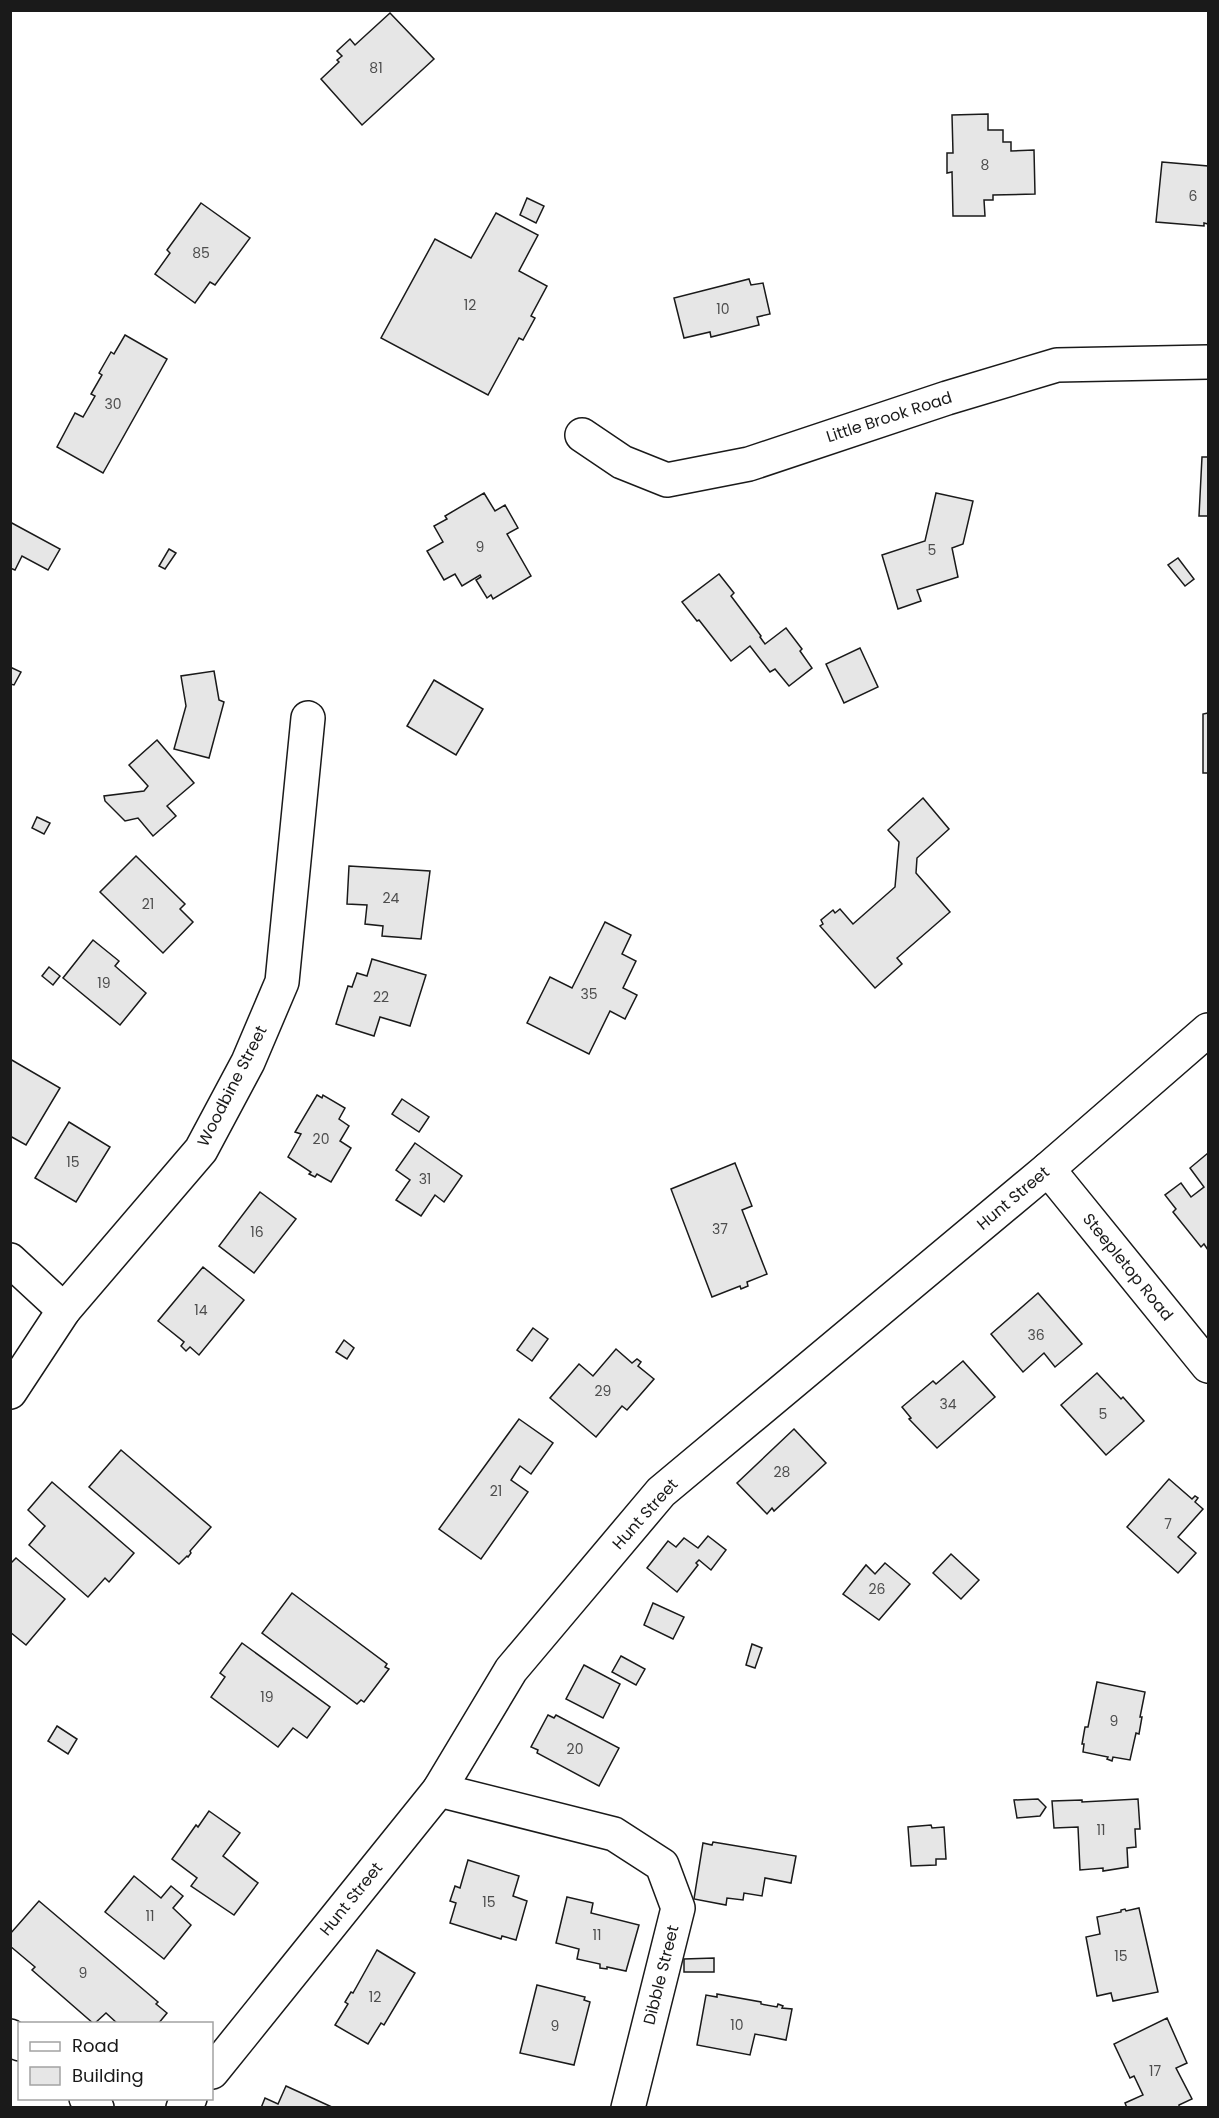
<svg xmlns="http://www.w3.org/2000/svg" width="1219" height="2118" font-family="Poppins,sans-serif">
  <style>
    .building { fill: #e6e6e6; stroke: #1a1a1a; stroke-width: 1.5 }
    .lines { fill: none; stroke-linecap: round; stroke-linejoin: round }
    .minor-casing { stroke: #1a1a1a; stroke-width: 36 }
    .minor { stroke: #fff; stroke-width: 33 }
    .labels { text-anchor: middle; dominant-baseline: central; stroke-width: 4.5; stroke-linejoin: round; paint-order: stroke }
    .number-label { font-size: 14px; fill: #4d4d4d }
    .street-label { font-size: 16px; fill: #1a1a1a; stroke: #fff }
  </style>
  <rect width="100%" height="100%" fill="#fff"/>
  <g class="building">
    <polygon points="390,13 434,59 362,125 321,79 339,62 337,60 342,56 337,51 350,39 355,45"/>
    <polygon points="988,114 988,130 1003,130 1003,142 1011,142 1011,151 1034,150 1035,194 993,195 993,200 984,200 985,216 953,216 952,172 947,173 947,153 953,153 952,115"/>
    <polygon points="1162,162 1208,166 1208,224 1204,223 1204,226 1156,222"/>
    <polygon points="527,198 544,206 536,223 520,215"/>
    <polygon points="201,203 250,238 215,285 210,282 195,303 155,274 170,253 167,250"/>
    <polygon points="496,213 538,235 519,271 547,286 531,316 535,318 523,340 519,338 488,395 381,338 435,239 471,258"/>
    <polygon points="749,279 751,285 763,283 770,314 757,317 759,325 711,337 710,332 684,338 674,298"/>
    <polygon points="125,335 167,359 103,473 57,447 75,413 83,417 95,396 91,394 102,375 99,373 111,352 114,354"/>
    <polygon points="1202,457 1208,457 1208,516 1199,516"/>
    <polygon points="484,493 495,511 505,505 518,528 507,534 531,576 493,599 491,595 487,598 476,580 481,577 480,575 462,586 455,574 444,580 427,551 443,542 434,526 447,519 445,516"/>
    <polygon points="936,493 973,501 963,544 952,548 958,577 917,590 921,601 898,609 882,555 925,541"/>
    <polygon points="10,522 60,549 48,570 22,556 15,570 10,568"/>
    <polygon points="169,549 176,553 165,569 159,566"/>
    <polygon points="1178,558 1194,579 1185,586 1168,565"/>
    <polygon points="719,574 734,593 731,596 761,636 760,637 765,644 786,628 802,649 800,651 812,668 789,686 775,669 770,672 750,646 731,661 699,620 697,621 682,602"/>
    <polygon points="860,648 878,687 844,703 826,664"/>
    <polygon points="10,667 21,672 14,685 10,684"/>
    <polygon points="214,671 219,700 224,702 209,758 174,749 186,706 181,676"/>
    <polygon points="434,680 483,709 456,755 407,726"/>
    <polygon points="1208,713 1208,773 1203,773 1203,714"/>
    <polygon points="157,740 194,783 167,806 176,816 153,836 138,818 125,821 105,801 104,796 144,791 148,786 129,765"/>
    <polygon points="923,798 949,829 917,858 916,873 950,912 897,958 902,964 875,988 820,926 823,924 821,920 833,910 835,913 840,909 853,924 895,887 899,842 888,830"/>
    <polygon points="37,817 50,823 44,834 32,828"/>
    <polygon points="136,856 185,904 180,909 193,922 163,953 100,892"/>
    <polygon points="349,866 430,871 421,939 382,936 383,926 365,924 367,905 347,904"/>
    <polygon points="605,922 631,935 622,954 636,961 623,988 637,995 625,1019 610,1011 589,1054 527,1023 550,977 572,988"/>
    <polygon points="93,940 119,961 115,966 146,993 120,1025 63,978"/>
    <polygon points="372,959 426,975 410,1026 380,1017 374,1036 336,1024 348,986 352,987 357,973 367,976"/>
    <polygon points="49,967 60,976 53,985 42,976"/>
    <polygon points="10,1059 60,1088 26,1145 10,1136"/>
    <polygon points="317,1095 322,1098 323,1095 345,1108 339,1119 349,1126 340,1141 351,1148 331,1182 317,1174 315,1177 309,1174 311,1172 288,1157 301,1134 295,1132"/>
    <polygon points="402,1099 429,1117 419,1132 392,1114"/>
    <polygon points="69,1122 110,1147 76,1202 35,1178"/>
    <polygon points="415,1143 462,1176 444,1202 435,1195 421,1216 396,1200 410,1180 396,1170"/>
    <polygon points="1208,1153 1208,1250 1204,1244 1201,1247 1173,1212 1176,1209 1165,1195 1181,1183 1191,1197 1204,1187 1190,1168"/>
    <polygon points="735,1163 752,1206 742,1210 767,1274 747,1282 748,1286 741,1289 740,1286 712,1297 671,1189"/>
    <polygon points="260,1192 296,1219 254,1273 219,1246"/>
    <polygon points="203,1267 244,1300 199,1355 190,1347 186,1351 181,1346 184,1342 158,1321"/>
    <polygon points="1038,1293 1082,1344 1055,1367 1044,1353 1023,1372 991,1334"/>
    <polygon points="533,1328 548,1339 532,1361 517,1350"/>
    <polygon points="344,1340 354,1348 347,1359 336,1352"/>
    <polygon points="616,1349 632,1363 637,1359 641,1362 638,1366 654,1379 627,1410 622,1406 596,1437 550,1398 579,1364 593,1376"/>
    <polygon points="963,1361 995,1397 937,1448 909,1419 911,1418 902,1407 933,1381 936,1384"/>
    <polygon points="1097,1373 1121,1399 1123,1397 1144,1421 1106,1455 1061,1405"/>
    <polygon points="519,1419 553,1443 531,1474 520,1466 511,1480 528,1492 481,1559 439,1529"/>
    <polygon points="794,1429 826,1463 774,1511 772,1508 767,1514 737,1483"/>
    <polygon points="121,1450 211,1527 190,1551 191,1553 188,1557 187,1556 179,1564 89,1487"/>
    <polygon points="1169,1479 1192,1499 1195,1496 1198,1498 1195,1502 1203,1509 1178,1537 1196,1553 1178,1573 1127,1527"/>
    <polygon points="52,1482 134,1553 109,1582 105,1578 88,1597 29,1545 45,1526 28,1510"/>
    <polygon points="708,1536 726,1550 711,1570 699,1560 696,1563 698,1565 677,1592 647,1568 668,1541 676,1547 684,1538 698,1548"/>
    <polygon points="951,1554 979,1580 961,1599 933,1573"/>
    <polygon points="16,1558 65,1599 26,1645 10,1632 10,1564"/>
    <polygon points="885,1563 910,1584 879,1620 843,1594 866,1565 875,1574"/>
    <polygon points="292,1593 387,1664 385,1667 389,1669 364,1702 361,1700 357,1704 262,1633"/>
    <polygon points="653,1603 684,1617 673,1639 644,1625"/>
    <polygon points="242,1643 330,1707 307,1738 293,1728 278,1747 211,1697 225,1677 220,1673"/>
    <polygon points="752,1644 762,1648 755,1668 746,1665"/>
    <polygon points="621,1656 645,1669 636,1685 612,1672"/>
    <polygon points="584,1665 620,1684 603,1718 566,1699"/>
    <polygon points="1097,1682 1145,1692 1140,1717 1142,1717 1139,1734 1136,1733 1130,1760 1113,1757 1112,1761 1107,1759 1108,1757 1083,1752 1084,1744 1082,1744 1085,1727 1088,1727"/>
    <polygon points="548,1715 554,1718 556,1715 619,1748 599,1786 537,1753 538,1750 531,1747"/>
    <polygon points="57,1726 77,1739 68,1754 48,1741"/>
    <polygon points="1038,1799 1046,1807 1040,1816 1017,1818 1014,1800"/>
    <polygon points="1138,1799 1140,1829 1135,1829 1136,1847 1127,1848 1128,1867 1103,1871 1103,1868 1080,1870 1078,1827 1054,1828 1052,1801 1082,1800 1082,1802"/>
    <polygon points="209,1811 240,1833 223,1856 258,1883 234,1915 191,1886 197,1878 172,1859 196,1825 198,1827"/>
    <polygon points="931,1825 932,1828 944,1827 946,1859 936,1859 936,1865 911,1866 908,1827"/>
    <polygon points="713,1842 796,1856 791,1883 765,1878 762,1896 744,1893 743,1900 727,1898 726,1905 694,1899 703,1843 712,1845"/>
    <polygon points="468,1860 519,1876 513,1896 527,1901 516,1940 502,1936 501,1939 450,1923 456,1903 450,1901 455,1886 460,1888"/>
    <polygon points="134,1876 161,1898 171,1886 183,1896 173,1908 191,1925 164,1959 105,1912"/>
    <polygon points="567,1897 593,1903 591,1913 639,1925 626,1971 607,1967 607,1969 600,1968 600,1964 577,1959 579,1949 556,1943"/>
    <polygon points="39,1901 158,2002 156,2004 167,2013 158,2024 118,2024 106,2013 94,2024 32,1970 35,1967 10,1946 10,1934"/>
    <polygon points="1139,1908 1158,1992 1113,2001 1111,1993 1097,1996 1086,1937 1100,1934 1097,1917 1121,1912 1121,1910 1125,1909 1126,1911"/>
    <polygon points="377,1950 415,1973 384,2025 381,2023 368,2044 335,2025 348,2004 345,2002 351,1992 353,1993"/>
    <polygon points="714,1958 714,1972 684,1972 684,1959"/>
    <polygon points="537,1985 585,1997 584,2000 590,2002 574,2065 520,2053"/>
    <polygon points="717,1994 761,2002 761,2004 777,2007 778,2004 783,2006 782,2008 792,2009 786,2040 755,2034 750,2055 697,2045 706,1995 717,1997"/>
    <polygon points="1167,2018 1187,2063 1176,2068 1192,2099 1179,2105 1179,2108 1127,2108 1125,2103 1143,2095 1134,2076 1130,2078 1114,2044"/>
    <polygon points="286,2086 334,2108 261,2108 265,2098 278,2104"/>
  </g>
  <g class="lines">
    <defs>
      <g id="minor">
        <polyline points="582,435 622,462 667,480 749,464 947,398 1057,365 1208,362"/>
        <polyline points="1048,1169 1208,1366"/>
        <polyline points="10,1260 64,1310"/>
        <polyline points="10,1392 64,1310 201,1150 248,1062 282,982 308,718"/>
        <polyline points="439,1790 614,1834 662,1865 678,1908 628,2108"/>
        <polyline points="10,2036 20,2044"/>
        <polyline points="212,2072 439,1790 511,1670 661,1492 1048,1169 1208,1030"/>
        <polyline points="86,2098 97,2108"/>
        <polyline points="183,2108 190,2098"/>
      </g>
    </defs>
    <use href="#minor" class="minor-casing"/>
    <use href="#minor" class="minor"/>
  </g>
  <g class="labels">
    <g class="number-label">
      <text x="376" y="68">81</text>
      <text x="985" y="165">8</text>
      <text x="1193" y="196">6</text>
      <text x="201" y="253">85</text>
      <text x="470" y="305">12</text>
      <text x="723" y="309">10</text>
      <text x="113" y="404">30</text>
      <text x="480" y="547">9</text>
      <text x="932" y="550">5</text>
      <text x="391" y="898">24</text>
      <text x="148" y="904">21</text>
      <text x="104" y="983">19</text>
      <text x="589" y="994">35</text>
      <text x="381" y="997">22</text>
      <text x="321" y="1139">20</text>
      <text x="73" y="1162">15</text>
      <text x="425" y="1179">31</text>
      <text x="720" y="1229">37</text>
      <text x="257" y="1232">16</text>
      <text x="201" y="1310">14</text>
      <text x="1036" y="1335">36</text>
      <text x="603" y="1391">29</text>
      <text x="948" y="1404">34</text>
      <text x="1103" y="1414">5</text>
      <text x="782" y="1472">28</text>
      <text x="496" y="1491">21</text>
      <text x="1168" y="1524">7</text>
      <text x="877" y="1589">26</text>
      <text x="267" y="1697">19</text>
      <text x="1114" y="1721">9</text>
      <text x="575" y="1749">20</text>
      <text x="1101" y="1830">11</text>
      <text x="489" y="1902">15</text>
      <text x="150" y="1916">11</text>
      <text x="597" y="1935">11</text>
      <text x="1121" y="1956">15</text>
      <text x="83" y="1973">9</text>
      <text x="375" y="1997">12</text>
      <text x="737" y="2025">10</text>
      <text x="555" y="2026">9</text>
      <text x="1155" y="2071">17</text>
    </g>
    <g class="street-label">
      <text transform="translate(889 417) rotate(-18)">Little Brook Road</text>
      <text transform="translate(232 1086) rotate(-63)">Woodbine Street</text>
      <text transform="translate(1013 1198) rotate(-40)">Hunt Street</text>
      <text transform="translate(1128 1267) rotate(51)">Steepletop Road</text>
      <text transform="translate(645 1514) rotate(-48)">Hunt Street</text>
      <text transform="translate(351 1899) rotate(-51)">Hunt Street</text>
      <text transform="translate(661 1975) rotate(-76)">Dibble Street</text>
    </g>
  </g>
  <rect width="1219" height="2118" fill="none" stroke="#1a1a1a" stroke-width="24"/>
  <rect x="18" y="2022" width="195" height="78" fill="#ffffff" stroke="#a3a3a3" stroke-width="1.5"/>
  <rect x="30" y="2042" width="30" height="9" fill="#ffffff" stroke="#a3a3a3" stroke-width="1.5"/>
  <text x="72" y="2052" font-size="18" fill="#1a1a1a">Road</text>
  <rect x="30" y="2067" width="30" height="18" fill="#e6e6e6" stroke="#a3a3a3" stroke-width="1.5"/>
  <text x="72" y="2082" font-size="18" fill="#1a1a1a">Building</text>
</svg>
